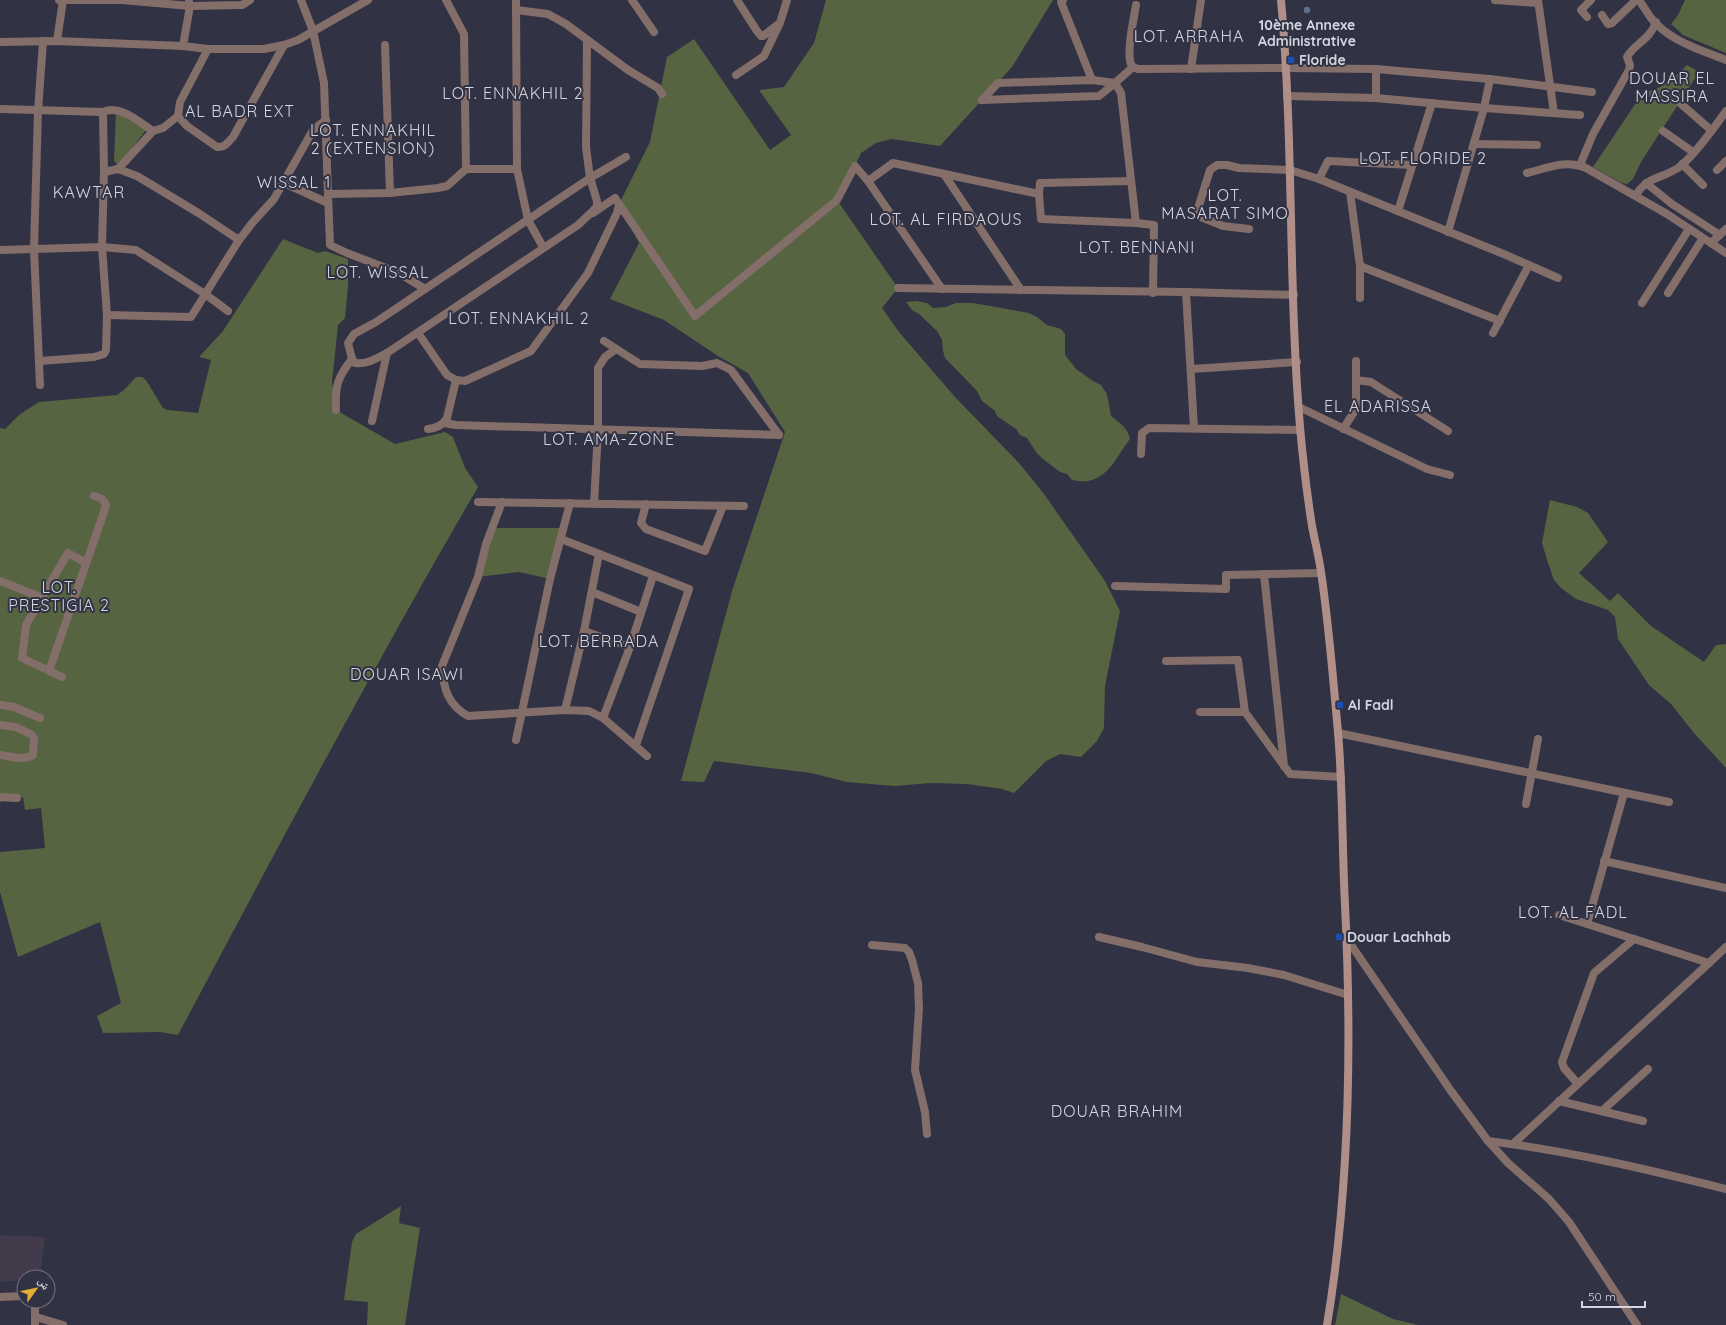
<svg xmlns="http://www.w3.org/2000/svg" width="1726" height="1325" font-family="Quicksand,'Noto Naskh Arabic',sans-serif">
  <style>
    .education { fill: #423b4b }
    .green { fill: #576441 }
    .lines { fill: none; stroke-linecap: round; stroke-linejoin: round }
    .street { stroke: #846e6a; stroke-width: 8 }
    .secondary { stroke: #b08f88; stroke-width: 8 }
    .service-dot { fill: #5c6f8a; stroke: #313243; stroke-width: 1.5 }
    .transit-dot { fill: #1a4fb4; stroke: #313243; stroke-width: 1.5 }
    .labels { text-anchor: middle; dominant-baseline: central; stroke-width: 4; stroke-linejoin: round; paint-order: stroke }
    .poi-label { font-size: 14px; font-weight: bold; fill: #d3d5df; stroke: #313243; text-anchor: start }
    .quarter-label { font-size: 16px; letter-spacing: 1px; fill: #d3d5df; stroke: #313243 }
  </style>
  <rect width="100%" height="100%" fill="#313243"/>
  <polygon class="education" points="0,1235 45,1237 40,1277 24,1277 24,1280 0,1282"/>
  <g class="green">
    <polygon points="826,0 1053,0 1012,67 940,146 892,139 876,143 861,153 855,166 837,200 898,288 882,308 899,332 955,397 1019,463 1044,494 1105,581 1120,611 1105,686 1104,728 1097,741 1081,757 1060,754 1046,761 1014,793 1002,789 967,784 931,783 894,786 847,782 811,773 714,761 704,782 681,781 732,591 785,432 748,373 718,356 664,320 610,299 639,243 619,204 650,142 667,57 694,39 770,150 791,135 759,90 784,87 814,43"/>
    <polygon points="1685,0 1726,0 1726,53 1683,35 1671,24 1678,15"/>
    <path d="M1687,65L1699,72L1641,162L1633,179L1627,184L1622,183L1593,167L1644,91C1658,93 1678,75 1687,65Z"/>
    <polygon points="116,111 146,130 124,158 117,164 114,161"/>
    <path d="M283,239L318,253L325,251L348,259V285L345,318L338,325L332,382L336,410L395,444L445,432L453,437L465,468L478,487C373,667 276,851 178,1035L160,1032L103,1033L97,1016L121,1003L100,922L18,957L0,892V852L45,848L41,808L25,810L23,797L0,802V428L5,429L19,415L39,402L117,395L124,390L136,377H142L146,380L163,408L167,410L198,413L211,360L199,357L223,331Z"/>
    <path d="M916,301L927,303L933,308L946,307L956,303H973L1029,313L1037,317L1047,325L1061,329L1065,334V355L1076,369L1093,381L1101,385L1107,394L1111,416C1120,423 1128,428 1130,439C1118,454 1110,477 1088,481C1084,482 1077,481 1072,480L1067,474L1060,472L1043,459L1036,452L1027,438L1020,435L1016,429L998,417L994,410L982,401L977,391L945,358L943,351L942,340L937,331L919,314L912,310L906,302Z"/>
    <polygon points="1550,500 1577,507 1588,513 1608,542 1579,573 1610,601 1618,593 1651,626 1704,662 1716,645 1726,644 1726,768 1694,733 1671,704 1649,685 1618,639 1615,617 1608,610 1576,599 1561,588 1554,580 1548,563 1542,543"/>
    <polygon points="491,528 563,528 550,579 519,572 478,577"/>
    <polygon points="401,1206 399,1223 420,1228 405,1325 367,1325 368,1302 344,1300 352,1242 356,1234"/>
    <polygon points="1341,1294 1393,1319 1418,1325 1335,1325"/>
  </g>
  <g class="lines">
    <g class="street">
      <polyline points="59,0 121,0"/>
      <polyline points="122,0 190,6 242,5 250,0"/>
      <polyline points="301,0 313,31 324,83 328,194 390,193 438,188 447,186 466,169"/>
      <polyline points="446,0 464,34 466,169 517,169"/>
      <polyline points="516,0 517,169 528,220 543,247"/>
      <polyline points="632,0 654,32"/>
      <polyline points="737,0 757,31 761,36 763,36 780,23 787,0"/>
      <polyline points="1063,0 1061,2 1092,80"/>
      <polyline points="1495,0 1538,3"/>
      <polyline points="1538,0 1554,113"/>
      <path d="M1639,0C1643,6 1647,12 1651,18C1669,41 1701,50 1726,60"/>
      <path d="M1136,5C1134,18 1126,53 1131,64C1132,67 1135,68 1138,69L1286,68L1376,69L1490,79L1592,92"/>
      <polyline points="516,10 548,14 566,24 628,70 658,88 662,94"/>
      <polyline points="1602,15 1608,24 1612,23 1636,0"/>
      <polyline points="1587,17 1581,10 1591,0"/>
      <path d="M587,40L586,147L590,178L597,201V206L594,210L578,225L387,353C377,358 366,365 355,363L352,359L348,343L354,334L376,322L590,178L626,157"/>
      <polyline points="57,41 63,0"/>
      <polyline points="0,42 57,41 183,46 208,49 264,49 284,45 298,40 368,0"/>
      <polyline points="385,45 390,193"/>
      <polyline points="183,46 190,6 189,2"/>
      <path d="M208,49L180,102L178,116L187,126L217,147C225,148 228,142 233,137L284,45"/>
      <polyline points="1133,67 1115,83 1121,93 1136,223 1154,225 1153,293"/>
      <polyline points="1191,69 1201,0"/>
      <polyline points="736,75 764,56 779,25"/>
      <polyline points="1287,96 1376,98 1484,108 1580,115"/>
      <polyline points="1376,98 1376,69"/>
      <polyline points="982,100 998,83 1092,80 1115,83"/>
      <polyline points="982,100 1099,96 1115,83"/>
      <polyline points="1681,104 1711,130"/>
      <path d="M0,109L103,112C120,104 139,122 153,131L163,128L178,116"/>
      <polyline points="103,112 104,172 118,169 137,176 200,214 239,240"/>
      <polyline points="1663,131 1693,152"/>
      <polyline points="1474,144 1537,145"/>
      <polyline points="1682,164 1703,185"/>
      <path d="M1580,165L1593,134L1629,70L1630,65L1627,57C1635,43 1650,40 1656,22"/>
      <polyline points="118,169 153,131"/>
      <polyline points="1717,170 1726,161"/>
      <path d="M1527,173C1548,168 1565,159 1586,168L1667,214L1726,253"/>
      <polyline points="944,174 1021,290"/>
      <polyline points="1319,179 1328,161 1412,165"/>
      <polyline points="868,181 893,163 1039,194"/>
      <polyline points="1131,181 1040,183 1039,194 1041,219 1136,223"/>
      <polyline points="284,183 328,203"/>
      <polyline points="1646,183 1672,204 1720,235"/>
      <polyline points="1350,192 1360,266 1360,298"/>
      <polyline points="328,194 330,245 347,253 399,273 425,289"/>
      <path d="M1636,195C1648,175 1665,179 1682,165C1697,151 1714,128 1726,111"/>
      <polyline points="619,204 695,316 837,200 855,166 868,181 942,289"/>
      <polyline points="1398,211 1432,103"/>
      <polyline points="1249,229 1223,226 1196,215 1210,170 1217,165 1227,165 1239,168 1290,170 1319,179 1506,255 1558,278"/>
      <polyline points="1448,232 1484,108 1490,79"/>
      <polyline points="1711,243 1726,229"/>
      <polyline points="0,250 102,247 136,250 205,294 228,311"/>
      <polyline points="1360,266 1500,321"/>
      <polyline points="898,288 1186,292 1294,295"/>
      <polyline points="1186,292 1194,428"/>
      <polyline points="1668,293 1703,238"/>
      <polyline points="1642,303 1689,229"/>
      <polyline points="107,315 191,317 239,240 253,222 274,199 313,130 326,120"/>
      <polyline points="418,333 447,375 456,380 465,381 531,351 588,273 617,213 619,204 615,198 593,213"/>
      <polyline points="1493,333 1529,265"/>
      <polyline points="604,341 640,364 702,366 717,363 731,370 779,435"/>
      <polyline points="40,361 94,357 104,354 106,350 107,315 102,247 104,172"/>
      <polyline points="1191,369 1297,362"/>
      <polyline points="1356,380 1371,382 1448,431"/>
      <polyline points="40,385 34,249 38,111 43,41"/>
      <polyline points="1299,407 1427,469 1450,475"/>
      <path d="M336,410C335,386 337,378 352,359"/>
      <polyline points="372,421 387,353"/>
      <polyline points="444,423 456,425 779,435"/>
      <path d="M428,429C436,428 442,426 447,418L456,380"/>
      <polyline points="1343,429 1356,409 1356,361"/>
      <polyline points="1141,454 1142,433 1149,428 1300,430"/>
      <polyline points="478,502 744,506"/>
      <path d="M502,502L486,544L478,577L442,666C443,688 448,705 468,716L565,710L589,711L603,718L647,756"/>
      <polyline points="594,504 598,430 598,368 605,357 616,349"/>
      <polyline points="646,504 641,523 646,529 705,551 723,506"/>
      <polyline points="561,539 689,589 636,745"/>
      <polyline points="1264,574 1284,766"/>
      <polyline points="0,581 43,598"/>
      <polyline points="1115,586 1226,589 1226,575 1321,573"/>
      <polyline points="592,592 641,612"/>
      <polyline points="584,631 630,647"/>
      <polyline points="1166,661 1238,660 1245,712 1200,712"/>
      <path d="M49,671L106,506C104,499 101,498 94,496"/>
      <polyline points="62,677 22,658 26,625 68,553 86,563"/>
      <polyline points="0,705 14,707 40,718"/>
      <polyline points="565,710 584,631 599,554"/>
      <polyline points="1245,712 1290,774 1341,777"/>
      <polyline points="603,718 630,647 653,576"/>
      <path d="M0,725L16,727L32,735L34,739L33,755C23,761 10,756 0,755"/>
      <polyline points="1338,733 1669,802"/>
      <polyline points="516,740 550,579 570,503"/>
      <polyline points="0,797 17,798"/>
      <polyline points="1526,804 1538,739"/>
      <polyline points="1604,861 1726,888"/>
      <polyline points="1559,915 1709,963 1726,947"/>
      <polyline points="1587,924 1624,793"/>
      <polyline points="1099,937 1142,947 1197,962 1248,968 1284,975 1348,995"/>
      <path d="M1347,939L1451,1091L1488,1141C1570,1151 1646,1169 1726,1189"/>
      <polyline points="872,945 905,948 909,952 912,960 918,983 919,1008 915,1070 925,1112 927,1134"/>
      <polyline points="1578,1084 1564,1068 1562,1062 1594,973 1634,939"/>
      <polyline points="1559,1101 1643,1121"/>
      <polyline points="1602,1111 1648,1069"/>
      <polyline points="1488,1141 1508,1163 1549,1199 1569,1222 1637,1325"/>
      <polyline points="1513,1144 1709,963"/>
      <polyline points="0,1297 24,1296"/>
      <polyline points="36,1317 63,1325"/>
      <polyline points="35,1325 35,1301"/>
    </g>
    <path class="secondary" d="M1281,0C1294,142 1288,285 1300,427C1303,460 1307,494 1312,526C1315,542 1319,557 1321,572C1329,625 1333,679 1338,732C1343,790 1342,848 1345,905C1352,1045 1350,1187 1327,1325"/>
  </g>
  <circle class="service-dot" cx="1307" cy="10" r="4"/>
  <g class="transit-dot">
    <rect x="1287" y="56" width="8" height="8" rx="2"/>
    <rect x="1336" y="701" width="8" height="8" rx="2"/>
    <rect x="1335" y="933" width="8" height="8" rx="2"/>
  </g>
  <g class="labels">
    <g class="poi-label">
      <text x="1307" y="25" text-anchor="middle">10ème Annexe<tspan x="1307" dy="16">Administrative</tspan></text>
      <text x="1299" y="60">Floride</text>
      <text x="1348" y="705">Al Fadl</text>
      <text x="1347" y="937">Douar Lachhab</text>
    </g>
    <g class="quarter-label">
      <text x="1189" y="36">LOT. ARRAHA</text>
      <text x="1672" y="78">DOUAR EL<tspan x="1672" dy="18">MASSIRA</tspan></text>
      <text x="513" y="93">LOT. ENNAKHIL 2</text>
      <text x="240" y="111">AL BADR EXT</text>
      <text x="373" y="130">LOT. ENNAKHIL<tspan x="373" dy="18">2 (EXTENSION)</tspan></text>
      <text x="1423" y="158">LOT. FLORIDE 2</text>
      <text x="294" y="182">WISSAL 1</text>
      <text x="89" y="192">KAWTAR</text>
      <text x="1225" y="195">LOT.<tspan x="1225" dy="18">MASARAT SIMO</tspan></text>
      <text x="946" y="219">LOT. AL FIRDAOUS</text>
      <text x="1137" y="247">LOT. BENNANI</text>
      <text x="378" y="272">LOT. WISSAL</text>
      <text x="519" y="318">LOT. ENNAKHIL 2</text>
      <text x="1378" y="406">EL ADARISSA</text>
      <text x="609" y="439">LOT. AMA-ZONE</text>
      <text x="59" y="587">LOT.<tspan x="59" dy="18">PRESTIGIA 2</tspan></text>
      <text x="599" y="641">LOT. BERRADA</text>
      <text x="407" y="674">DOUAR ISAWI</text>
      <text x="1573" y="912">LOT. AL FADL</text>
      <text x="1117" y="1111">DOUAR BRAHIM</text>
    </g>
  </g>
  <g transform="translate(36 1289) rotate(57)"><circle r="19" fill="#313243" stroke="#727381"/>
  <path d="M0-3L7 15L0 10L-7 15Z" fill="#e7ac36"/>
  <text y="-6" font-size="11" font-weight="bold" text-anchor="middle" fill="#d3d5df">ش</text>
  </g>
  <path d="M1582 1301v6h63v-6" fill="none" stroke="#d3d5df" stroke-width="2"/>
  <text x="1588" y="1301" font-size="12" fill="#d3d5df" stroke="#313243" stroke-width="3" paint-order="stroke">50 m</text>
</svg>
